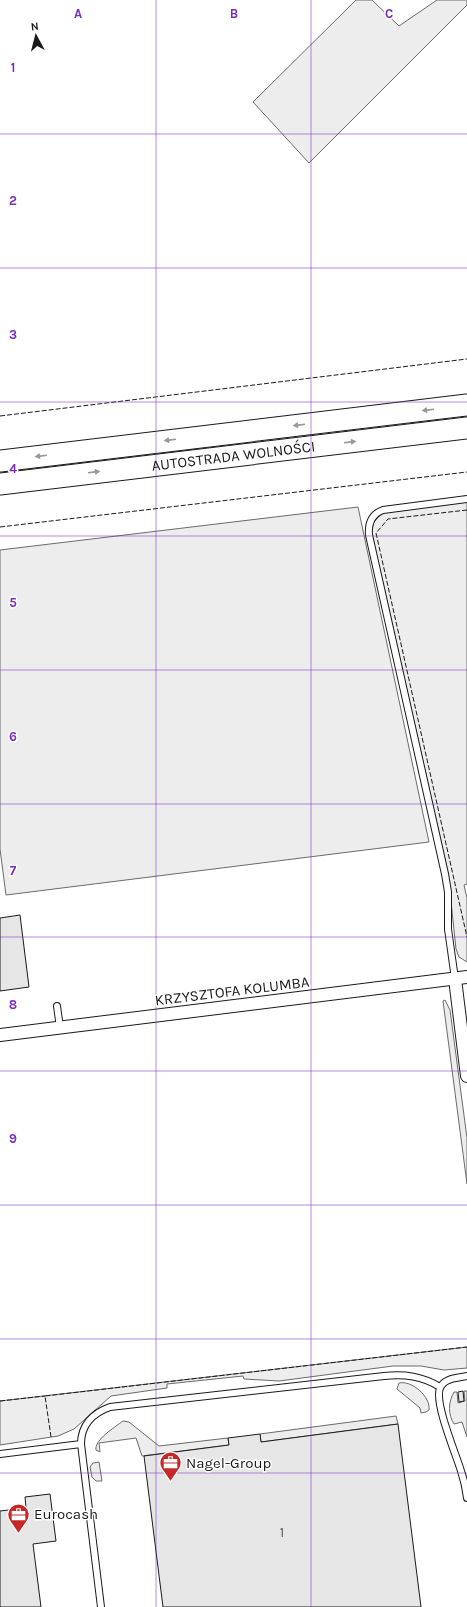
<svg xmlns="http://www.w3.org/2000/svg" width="467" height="1607" font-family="Karla,sans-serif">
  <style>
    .green { fill: #ededed; stroke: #6a6a6a }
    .building { fill: #e6e6e6; stroke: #1a1a1a }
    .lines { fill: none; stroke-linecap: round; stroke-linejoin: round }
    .service-casing { stroke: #1a1a1a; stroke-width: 8 }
    .minor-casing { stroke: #1a1a1a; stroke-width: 14 }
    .motorway-casing { stroke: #1a1a1a; stroke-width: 23 }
    .service { stroke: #fff; stroke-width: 6 }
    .minor { stroke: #fff; stroke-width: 12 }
    .motorway { stroke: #fff; stroke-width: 21 }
    .fence { stroke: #1a1a1a; stroke-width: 1; stroke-dasharray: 5 2; stroke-linecap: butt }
    .oneway { fill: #989898 }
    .grid { fill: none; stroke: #7b2cbf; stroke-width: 1; stroke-opacity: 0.55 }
    .labels { text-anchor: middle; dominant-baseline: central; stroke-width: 3; stroke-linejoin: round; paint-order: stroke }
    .number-label { font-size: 13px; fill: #4d4d4d }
    .street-label { font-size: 15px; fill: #1a1a1a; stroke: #fff }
    .poi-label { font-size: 15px; fill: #1a1a1a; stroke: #fff; text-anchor: start }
    .grid-label { font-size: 13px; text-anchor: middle; font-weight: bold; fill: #7b2cbf; stroke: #fff; stroke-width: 3; stroke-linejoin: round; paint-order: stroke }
  </style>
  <rect width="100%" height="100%" fill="#fff"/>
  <g class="green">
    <polygon points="356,0 372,0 399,26 437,0 467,0 467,5 309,163 253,102"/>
    <polygon points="467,502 467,884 464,885 467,898 467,962 459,957 456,949 448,873 371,530 374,522 382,513"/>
    <polygon points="358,507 429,842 6,895 0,849 0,550"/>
    <polygon points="445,1000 450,1010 467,1138 467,1184 443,1001"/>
    <polygon points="467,1347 467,1368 444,1370 421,1366 393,1366 279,1381 244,1379 243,1376 167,1384 167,1388 111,1396 74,1429 58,1436 0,1445 0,1401"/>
    <path d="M399,1383C412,1380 431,1397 429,1410L426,1412L421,1413L420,1408L397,1389Z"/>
    <path d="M464,1391H467V1437L462,1422L454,1424C448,1415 448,1402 454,1392H457L458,1403L465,1401Z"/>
    <polygon points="396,1416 398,1424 261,1442 260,1434"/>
    <path d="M123,1421L129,1422L159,1446L228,1438L229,1445L142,1456L136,1438L99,1443L100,1452L96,1450C94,1440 115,1427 123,1421Z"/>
    <polygon points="99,1462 102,1481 96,1481 92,1477 90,1467 93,1463"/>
  </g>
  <g class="building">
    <polygon points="20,915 29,987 0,991 0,918"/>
    <polygon points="463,1391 464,1401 459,1402 458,1392"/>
    <polygon points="398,1424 421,1607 163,1607 144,1456 229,1445 228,1438 260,1434 261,1442"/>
    <polygon points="50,1494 56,1541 33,1544 41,1607 0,1607 0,1511 26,1508 25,1497"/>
  </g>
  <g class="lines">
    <defs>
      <g id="service">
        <path d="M455,979L448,929V892L445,874L369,535C368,523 372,514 383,510L467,499"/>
        <polyline points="57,1006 60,1028"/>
        <path d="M467,1376C458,1378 444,1378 440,1388C434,1403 456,1454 461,1471C464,1480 466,1489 467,1498"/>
        <polyline points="0,1454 81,1444"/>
        <path d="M101,1607L81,1444C81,1425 93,1413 110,1407L384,1376C405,1374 422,1376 440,1387"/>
      </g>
      <g id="minor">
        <polyline points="455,979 467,1076"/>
        <polyline points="0,1035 467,977"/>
      </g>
      <g id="motorway">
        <polyline points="0,461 467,405"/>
        <path id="s1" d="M0,484L467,428"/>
      </g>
    </defs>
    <use href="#service" class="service-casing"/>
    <use href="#minor" class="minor-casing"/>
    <use href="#motorway" class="motorway-casing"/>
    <use href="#service" class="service"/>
    <use href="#minor" class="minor"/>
    <use href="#motorway" class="motorway"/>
    <g class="fence">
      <polyline points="0,416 467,359"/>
      <polyline points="467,510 388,519 376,533 467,937"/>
      <polyline points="0,527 467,472"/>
      <polyline points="0,1401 45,1396"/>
      <polyline points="51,1437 45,1396 467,1347"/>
    </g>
  </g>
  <defs><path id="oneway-solid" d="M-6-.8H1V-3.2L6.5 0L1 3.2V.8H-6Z"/></defs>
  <g class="oneway">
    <use href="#oneway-solid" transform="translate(428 410) rotate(173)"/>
    <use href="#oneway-solid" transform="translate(299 425) rotate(173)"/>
    <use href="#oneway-solid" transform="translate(170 440) rotate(173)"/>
    <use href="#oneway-solid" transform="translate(350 442) rotate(-7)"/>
    <use href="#oneway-solid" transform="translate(41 456) rotate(173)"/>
    <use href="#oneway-solid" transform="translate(94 472) rotate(-7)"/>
  </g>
  <path class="grid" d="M156,0V1607M311,0V1607M0,134H467M0,268H467M0,402H467M0,536H467M0,670H467M0,804H467M0,937H467M0,1071H467M0,1205H467M0,1339H467M0,1473H467"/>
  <defs>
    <symbol id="office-pin" viewBox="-11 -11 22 30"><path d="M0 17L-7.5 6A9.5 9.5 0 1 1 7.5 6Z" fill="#c62828" stroke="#fff"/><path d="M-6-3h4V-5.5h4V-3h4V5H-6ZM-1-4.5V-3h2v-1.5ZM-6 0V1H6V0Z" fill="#fff"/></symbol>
  </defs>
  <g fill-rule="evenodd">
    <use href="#office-pin" x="158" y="1450" width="25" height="34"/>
    <use href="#office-pin" x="6" y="1502" width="25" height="34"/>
  </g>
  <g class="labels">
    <g class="number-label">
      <text x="282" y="1532">1</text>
    </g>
    <g class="street-label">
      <text stroke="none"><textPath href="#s1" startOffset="235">AUTOSTRADA WOLNOŚCI</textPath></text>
      <text transform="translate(232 991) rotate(-7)">KRZYSZTOFA KOLUMBA</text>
    </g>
    <g class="poi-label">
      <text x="186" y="1463">Nagel-Group</text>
      <text x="34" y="1514">Eurocash</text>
    </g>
  </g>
  <g class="grid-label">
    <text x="78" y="18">A</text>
    <text x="234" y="18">B</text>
    <text x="389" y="18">C</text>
    <text x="13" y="72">1</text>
    <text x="13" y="205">2</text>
    <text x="13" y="339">3</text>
    <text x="13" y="473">4</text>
    <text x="13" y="607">5</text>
    <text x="13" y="741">6</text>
    <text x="13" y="875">7</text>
    <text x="13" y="1009">8</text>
    <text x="13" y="1143">9</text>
  </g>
  <g transform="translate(36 36) rotate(353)" stroke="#ffffff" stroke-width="3" paint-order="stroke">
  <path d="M0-3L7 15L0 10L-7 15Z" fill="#1a1a1a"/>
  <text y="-6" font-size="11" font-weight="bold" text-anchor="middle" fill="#1a1a1a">N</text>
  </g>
</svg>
